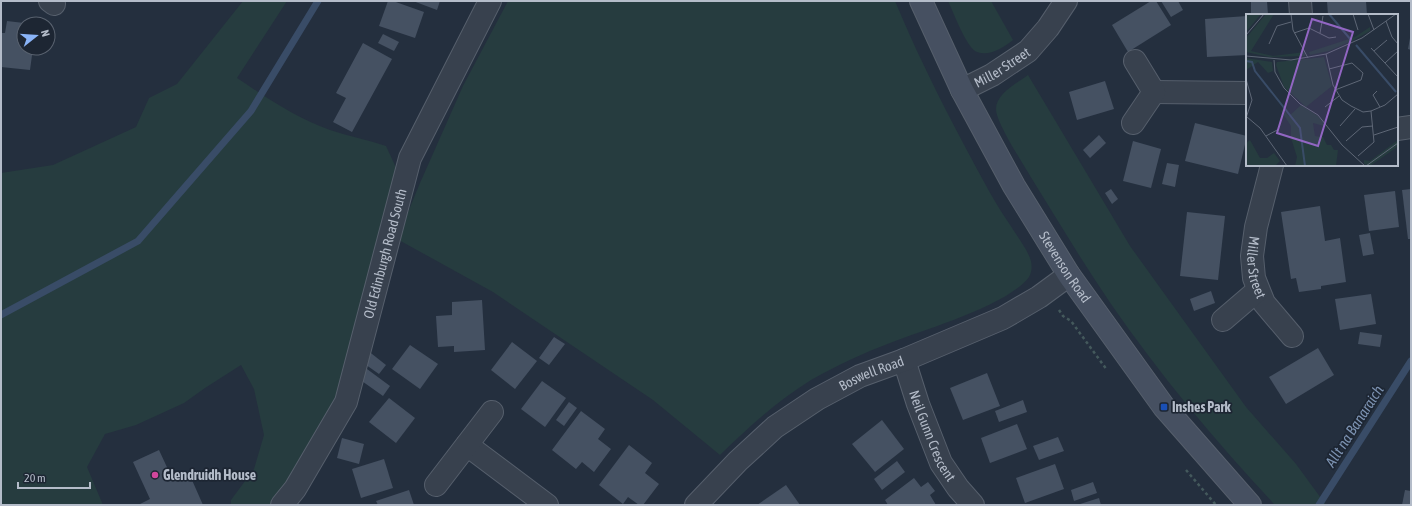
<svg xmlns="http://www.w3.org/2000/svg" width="1412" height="506" font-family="'Asap Condensed',sans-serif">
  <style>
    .green { fill: #263c3f }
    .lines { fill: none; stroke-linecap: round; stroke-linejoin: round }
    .stream { stroke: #394c67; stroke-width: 7 }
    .building { fill: #455162 }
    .street-casing { stroke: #565f6c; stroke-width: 24 }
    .secondary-casing { stroke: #565f6c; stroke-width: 24 }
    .path { stroke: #44595c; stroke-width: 2.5; stroke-dasharray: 3 3; stroke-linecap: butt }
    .street { stroke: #38414e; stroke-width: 22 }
    .secondary { stroke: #465061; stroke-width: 22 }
    .transit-dot { fill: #1a4fb4; stroke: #1d2633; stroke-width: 1.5 }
    .hotel-dot { fill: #d1479c; stroke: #1d2633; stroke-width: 1.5 }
    .labels { text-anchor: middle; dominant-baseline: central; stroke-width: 3.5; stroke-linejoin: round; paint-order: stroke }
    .street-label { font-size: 14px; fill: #b4bcc9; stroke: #1d2633 }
    .poi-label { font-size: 14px; font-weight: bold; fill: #b4bcc9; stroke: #1d2633; text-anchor: start }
    .water-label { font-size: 15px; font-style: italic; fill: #7c92b1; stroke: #1d2633 }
    .inset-river { fill: none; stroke: #394c67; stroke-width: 2 }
    .inset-road { fill: none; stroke: #5e6776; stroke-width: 1 }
    .view { fill: #9266c3; fill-opacity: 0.15; stroke: #9266c3; stroke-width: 2 }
    .inset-edge { fill: none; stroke: #b4bcc9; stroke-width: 2 }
  </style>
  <rect width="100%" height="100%" fill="#242f3e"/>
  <g class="green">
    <path d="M243,1H287L237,78C267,98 296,118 330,130C348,136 368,140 386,146L398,172L341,402L275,505H231V500L254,469L264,435L254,389L241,365L205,388L184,403L136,425L105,434L87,467L103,505H1V173L53,165L136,127L149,98L177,84Z"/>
    <path d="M508,1H895C922,66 955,129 989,191C997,206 1007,220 1016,234C1021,242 1028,251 1031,261C1032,266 1032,272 1029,277C1009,305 924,330 890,343C863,353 836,366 811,380C777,401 748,428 720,455L653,400L493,292L397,239L420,183L463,86Z"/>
    <path d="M948,1H991L1013,40C1004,47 990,57 977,52C967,49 953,11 948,1Z"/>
    <path d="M1028,75L1130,246L1246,407L1296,464L1326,505H1275C1216,442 1160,375 1111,304C1083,263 1058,221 1032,179C1024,165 996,123 996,109C996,94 1017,83 1028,75Z"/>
  </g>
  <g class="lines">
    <g class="stream">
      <polyline points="1,315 138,241 251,111 318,1"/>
      <polyline points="1319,505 1411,361"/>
    </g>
  </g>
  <g class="building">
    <polygon points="388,1 393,1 424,12 415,38 379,26"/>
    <polygon points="413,1 440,1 437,10"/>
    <polygon points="1151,1 1156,1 1171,25 1128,52 1112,25"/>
    <polygon points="1161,1 1178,1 1183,10 1171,17"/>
    <polygon points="1251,1 1267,1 1268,15 1251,15"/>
    <polygon points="1327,1 1366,1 1367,15 1328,15"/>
    <polygon points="1247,16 1247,55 1207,57 1205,19"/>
    <polygon points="7,21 24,23 24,48 33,48 30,70 1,67 1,33 5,33"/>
    <polygon points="383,34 399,42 394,51 378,43"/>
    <polygon points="1410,38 1411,38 1411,50 1408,49"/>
    <polygon points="363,43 392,59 352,132 333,122 346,98 336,93"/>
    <polygon points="1105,81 1114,109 1077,120 1069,92"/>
    <polygon points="1195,123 1247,136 1238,174 1185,161"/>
    <polygon points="1099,135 1106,143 1090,158 1083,150"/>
    <polygon points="1133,141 1161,149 1151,188 1123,181"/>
    <polygon points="1167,163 1179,165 1175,187 1162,184"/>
    <polygon points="1111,189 1118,199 1112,204 1105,193"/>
    <polygon points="1411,189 1411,239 1408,239 1402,190"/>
    <polygon points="1395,191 1399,227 1369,231 1364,195"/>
    <polygon points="1320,206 1325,241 1340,238 1346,282 1321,286 1321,289 1299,292 1296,278 1291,279 1281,212"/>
    <polygon points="1187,212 1225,216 1218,280 1180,276"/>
    <polygon points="1370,233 1374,254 1363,256 1359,235"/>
    <polygon points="1211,291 1215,303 1194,311 1190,299"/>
    <polygon points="1371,294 1376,324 1340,330 1335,299"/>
    <polygon points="482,300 485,350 454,352 454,346 438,347 436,316 452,315 452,302"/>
    <polygon points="1360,332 1382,335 1380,347 1358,344"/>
    <polygon points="554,337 565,344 549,365 539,358"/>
    <polygon points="512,342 537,361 515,389 491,370"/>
    <polygon points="410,345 438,364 420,389 392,369"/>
    <polygon points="1318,348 1334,375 1286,404 1269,377"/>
    <polygon points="367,350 386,365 379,374 359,360"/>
    <polygon points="367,369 390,386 383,396 359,379"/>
    <polygon points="987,373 1000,406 963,420 950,388"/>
    <polygon points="542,381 566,398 545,427 521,409"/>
    <polygon points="389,398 415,418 396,443 369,422"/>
    <polygon points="1023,400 1027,412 999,422 995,411"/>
    <polygon points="569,402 577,408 564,426 556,420"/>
    <polygon points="581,411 605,429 598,439 611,449 594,472 582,462 576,469 552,450"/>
    <polygon points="882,420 904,449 875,472 852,444"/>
    <polygon points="1017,424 1027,449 990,463 981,438"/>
    <polygon points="1058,437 1064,451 1039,460 1033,446"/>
    <polygon points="342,438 364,444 359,464 337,458"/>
    <polygon points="629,445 652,463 645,473 659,484 643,505 639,505 628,497 623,504 599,485"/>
    <polygon points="159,450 172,478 188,471 203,505 138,505 150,499 133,462"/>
    <polygon points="384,459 393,488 361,498 352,469"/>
    <polygon points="897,461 905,472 882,490 874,479"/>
    <polygon points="1055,464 1064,489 1025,503 1016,478"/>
    <polygon points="914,478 921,487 928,482 935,491 930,495 936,505 888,505 885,500"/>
    <polygon points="1093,482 1097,493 1074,501 1071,490"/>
    <polygon points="786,485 800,505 757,505"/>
    <polygon points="409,490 414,505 378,505 376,501"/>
    <polygon points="1405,490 1411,491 1411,505 1402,505"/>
    <polygon points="1099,498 1101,505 1077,505"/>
  </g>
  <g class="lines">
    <defs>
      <g id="street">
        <polyline points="50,1 54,4"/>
        <polyline points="1300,1 1301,15"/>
        <path id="s1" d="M962,90L992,75L1028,51L1048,28L1066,1"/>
        <polyline points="1154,92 1247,93"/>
        <polyline points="1133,123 1154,92 1135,61"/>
        <polyline points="1397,129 1411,127"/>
        <path id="s2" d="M1272,165L1256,227L1252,256L1254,278L1264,303L1292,336"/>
        <polyline points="1223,320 1258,290"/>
        <path id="s3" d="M904,360L918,404L941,463L958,488L973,505"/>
        <polyline points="467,445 547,505"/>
        <polyline points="436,485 492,412"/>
        <path id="s4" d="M282,505L295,489L346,402L410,158L490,1"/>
        <path id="s5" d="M696,505L738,461L775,427L817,399L860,376L904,360L1003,318L1039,297L1069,275"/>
      </g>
      <g id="secondary">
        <path id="s6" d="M921,1L962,90L1014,186L1069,275L1164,407L1250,505"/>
      </g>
    </defs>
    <use href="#street" class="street-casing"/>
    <use href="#secondary" class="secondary-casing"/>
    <g class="path">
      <polyline points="1059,310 1063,316 1071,321 1107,370"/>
      <polyline points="1186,470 1216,505"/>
    </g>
    <use href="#street" class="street"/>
    <use href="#secondary" class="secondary"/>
  </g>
  <rect class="transit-dot" x="1160" y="403" width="8" height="8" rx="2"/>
  <circle class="hotel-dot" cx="155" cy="475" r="4"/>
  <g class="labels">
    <g class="street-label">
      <text stroke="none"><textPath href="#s1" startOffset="46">Miller Street</textPath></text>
      <text stroke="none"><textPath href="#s4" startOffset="275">Old Edinburgh Road South</textPath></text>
      <text stroke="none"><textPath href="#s6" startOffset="303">Stevenson Road</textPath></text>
      <text stroke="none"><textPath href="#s2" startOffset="105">Miller Street</textPath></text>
      <text stroke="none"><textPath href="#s5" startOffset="222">Boswell Road</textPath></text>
      <text stroke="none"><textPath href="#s3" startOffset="81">Neil Gunn Crescent</textPath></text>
    </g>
    <g class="poi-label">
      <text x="1172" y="407">Inshes Park</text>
      <text x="163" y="475">Glendruidh House</text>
    </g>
    <g class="water-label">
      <text transform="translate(1354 426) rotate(-57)">Allt na Banaraich</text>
    </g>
  </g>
  <g transform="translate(1246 14)">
    <rect width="152" height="152" fill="#242f3e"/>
    <path d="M0,0H15L0,18ZM20,0H28L5,37L27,42L59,38V42L23,43L0,38V24ZM124,13V17L108,26L83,37L64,41L63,38L109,23ZM78,43L86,72L60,93L38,73L30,51L31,48ZM0,44L26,48L27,57L22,59L12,48L0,56ZM55,91L72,102L81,113L67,109L69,122L77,123L81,131H85L88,136H92L90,152H49L51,143L45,124V112L35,97L37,95L43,102ZM4,126L14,144H21L28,139L34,147L29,152H0V129ZM152,126V132L144,138L124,152L118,150V146L124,147Z" fill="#263c3f"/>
    <path class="inset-river" d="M83,0L105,26M110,31L150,78M0,47L6,48L9,57L54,114L59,152"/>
    <path class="inset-road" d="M45,0L47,16L62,44M45,0H58M107,0L112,16M122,0L128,16M140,7L146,23L152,30M48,19L63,14L83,24L90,23M74,19L77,2M0,21L18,0M23,30L31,12L45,8M125,34L151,62M128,37L141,26M80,40L87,71L96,86L105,92L117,98L125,97L139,91L152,80M0,42L45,46L80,40L116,24L150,0M28,46L29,58L38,74L54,90L72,101L96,131L119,152M139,49L152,37M83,55L106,49L117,59L115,66L89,76M0,65L6,86L0,104M131,77L127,81L134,93M79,93L93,82M1,103L14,114L41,152M94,112L109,95M128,121L152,113M20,122L33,115M100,127L116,113L127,112M112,142L128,128L125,97M120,152L152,129"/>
    <path class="view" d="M66,5L107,18L72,132L31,119Z"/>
    <rect width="152" height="152" class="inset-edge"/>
  </g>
  <rect width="1412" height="506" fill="none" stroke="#b4bcc9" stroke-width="4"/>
  <g transform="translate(36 36) rotate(73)"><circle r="19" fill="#1d2633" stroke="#59626f"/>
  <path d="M0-3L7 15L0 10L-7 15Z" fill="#8ab4f8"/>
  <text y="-6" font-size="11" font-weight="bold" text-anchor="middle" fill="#b4bcc9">N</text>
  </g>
  <path d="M18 482v6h72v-6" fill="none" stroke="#b4bcc9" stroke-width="2"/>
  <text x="24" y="482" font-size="12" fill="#b4bcc9" stroke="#1d2633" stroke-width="3" paint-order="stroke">20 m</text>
</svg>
